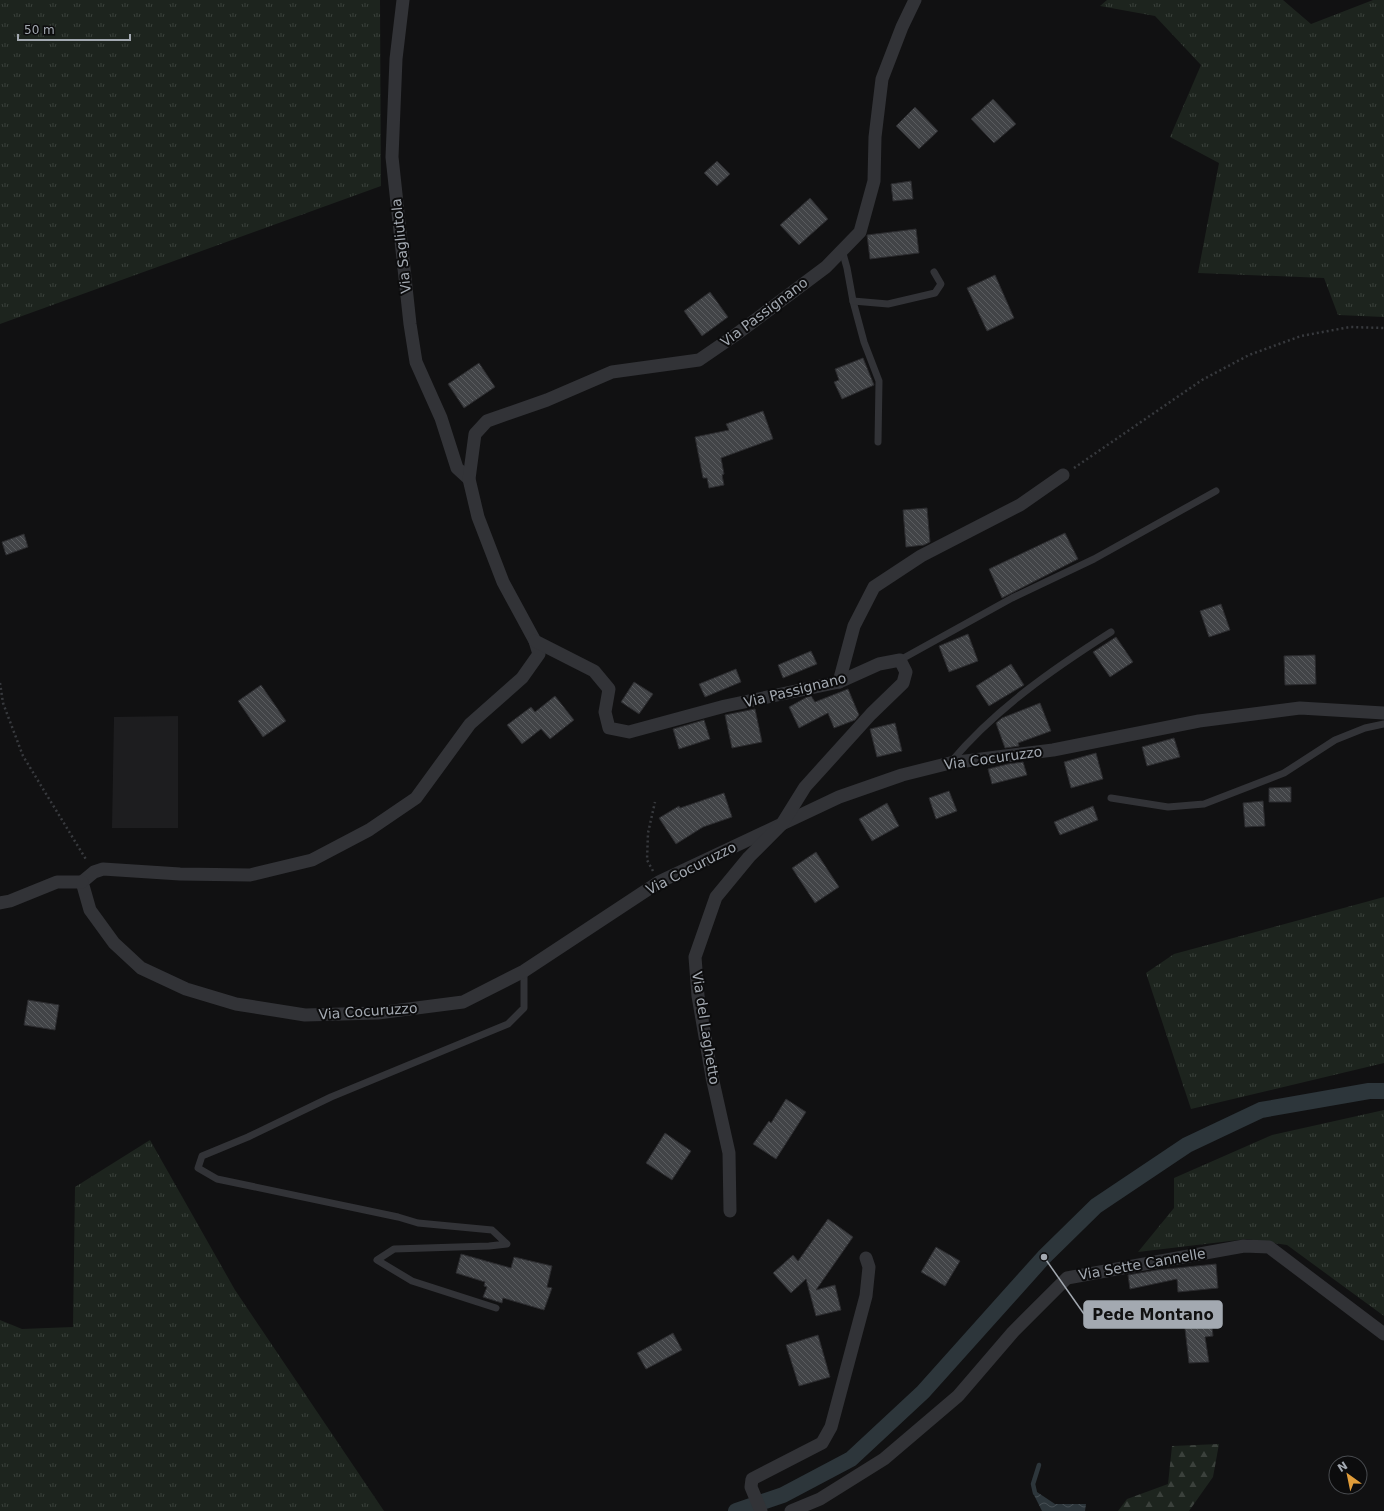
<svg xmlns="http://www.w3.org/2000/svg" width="1384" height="1511" font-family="'DejaVu Sans',sans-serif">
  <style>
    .built { fill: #1d1d1f }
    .grass { fill: url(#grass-tufts) }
    .forest { fill: url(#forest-firs) }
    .water { fill: url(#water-waves) }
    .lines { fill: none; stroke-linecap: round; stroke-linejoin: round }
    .stream { stroke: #2d363b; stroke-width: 4.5 }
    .canal { stroke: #2d363b; stroke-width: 16 }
    .building { fill: url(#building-back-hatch); stroke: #2b2b2e }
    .path { stroke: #383a3e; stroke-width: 2.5; stroke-dasharray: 2 3; stroke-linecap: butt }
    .service { stroke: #323337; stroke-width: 7 }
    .minor { stroke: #323337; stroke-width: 13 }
    .labels { text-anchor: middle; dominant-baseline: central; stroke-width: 4; stroke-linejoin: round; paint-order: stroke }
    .street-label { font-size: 14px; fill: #a3a9b1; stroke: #0c0c0d }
    .leader { fill: none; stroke: #a3a9b1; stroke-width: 1.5 }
    .callout-dot { fill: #a3a9b1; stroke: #0c0c0d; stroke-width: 1.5 }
    .callout { fill: #a3a9b1; stroke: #a3a9b1; stroke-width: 1.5 }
    .callout-label { font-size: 15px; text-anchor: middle; font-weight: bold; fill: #111 }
  </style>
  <defs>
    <pattern id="grass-tufts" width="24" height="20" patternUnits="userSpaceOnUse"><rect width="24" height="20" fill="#1d241e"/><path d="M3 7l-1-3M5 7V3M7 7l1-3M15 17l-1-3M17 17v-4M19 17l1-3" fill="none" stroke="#3b413c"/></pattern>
    <pattern id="forest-firs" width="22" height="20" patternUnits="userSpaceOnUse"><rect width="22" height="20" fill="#1d241e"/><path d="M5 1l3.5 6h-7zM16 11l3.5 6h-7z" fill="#3b413c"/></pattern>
    <pattern id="water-waves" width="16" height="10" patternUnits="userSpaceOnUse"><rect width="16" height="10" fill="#2d363b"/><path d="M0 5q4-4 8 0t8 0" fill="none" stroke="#485055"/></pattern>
    <pattern id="building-back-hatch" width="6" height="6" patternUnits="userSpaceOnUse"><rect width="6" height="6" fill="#424447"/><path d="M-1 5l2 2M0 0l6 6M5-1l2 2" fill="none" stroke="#5a5c5f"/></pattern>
  </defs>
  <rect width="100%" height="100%" fill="#111112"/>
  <polygon class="built" points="178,716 178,828 112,828 114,717"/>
  <g class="grass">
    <polygon points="0,0 380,0 381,186 0,324"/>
    <polygon points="1107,0 1283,0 1311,24 1373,0 1384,0 1384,317 1338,315 1324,278 1198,273 1219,163 1170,137 1201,65 1155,16 1100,6"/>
    <polygon points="1384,897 1384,1063 1191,1109 1146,973 1174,954"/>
    <polygon points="1384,1110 1384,1316 1287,1245 1247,1239 1138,1252 1174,1208 1174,1178 1272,1135"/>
    <polygon points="150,1140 235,1290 384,1511 0,1511 0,1320 22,1329 73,1327 75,1187"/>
  </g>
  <polygon class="forest" points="1219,1444 1213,1477 1189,1511 1118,1511 1127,1499 1168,1484 1172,1446"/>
  <polygon class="water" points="1037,1492 1055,1504 1086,1504 1085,1511 1042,1511 1033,1493"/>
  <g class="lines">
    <polyline class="stream" points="1035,1493 1033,1484 1039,1465"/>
    <polyline class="canal" points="736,1511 783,1495 851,1459 923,1392 1044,1257 1096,1206 1187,1145 1261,1110 1369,1091 1384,1091"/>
  </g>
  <g class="building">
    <polygon points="993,99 1016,124 994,143 971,119"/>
    <polygon points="915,107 938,131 919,149 896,126"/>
    <polygon points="717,161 730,174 717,186 704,173"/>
    <polygon points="911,181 913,199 893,201 891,184"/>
    <polygon points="810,198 828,219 799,245 780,225"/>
    <polygon points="916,229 919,253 870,259 867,235"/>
    <polygon points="995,275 1014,318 987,331 967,288"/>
    <polygon points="710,292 728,317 702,336 684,311"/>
    <polygon points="863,358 874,385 842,399 834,382 839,380 835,369"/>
    <polygon points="479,363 495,387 464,408 448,384"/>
    <polygon points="763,411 773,439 721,458 724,474 722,475 724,485 709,488 707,478 703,478 695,437 729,430 726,424"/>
    <polygon points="927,508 930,542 924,545 906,547 903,510"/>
    <polygon points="1065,533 1078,559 1002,598 989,569"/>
    <polygon points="24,534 28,547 6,555 2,542"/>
    <polygon points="1221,604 1230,630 1209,637 1200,611"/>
    <polygon points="968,634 978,661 949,672 939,646"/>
    <polygon points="1116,637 1133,662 1110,677 1093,652"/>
    <polygon points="811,651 817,664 783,678 778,665"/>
    <polygon points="1315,655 1316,684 1285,685 1284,656"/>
    <polygon points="1011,664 1024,685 989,706 976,686"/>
    <polygon points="736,669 741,682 705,697 699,684"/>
    <polygon points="634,682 653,694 639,714 621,702"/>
    <polygon points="261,685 286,721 263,737 238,701"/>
    <polygon points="848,689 859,715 855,720 834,728 828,713 799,728 789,707 807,697 811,696 815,702"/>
    <polygon points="555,696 574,720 550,739 541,729 522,744 507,725 531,707 535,712"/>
    <polygon points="1040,703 1051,731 1018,743 1019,746 1005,748 996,723 1002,718"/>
    <polygon points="755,709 762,742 732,748 725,715"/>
    <polygon points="704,720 710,739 679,749 673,729"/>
    <polygon points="895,723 902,751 877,757 870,729"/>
    <polygon points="1174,738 1180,757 1147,766 1142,747"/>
    <polygon points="1096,753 1103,779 1071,788 1064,762"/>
    <polygon points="1023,762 1027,775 992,784 988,769 1008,764"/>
    <polygon points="1291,787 1291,802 1269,802 1269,788"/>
    <polygon points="949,791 957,811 936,819 929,798"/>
    <polygon points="724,793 732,817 703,827 676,844 659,818 679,806 680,808"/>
    <polygon points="1263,801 1265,826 1245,827 1243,803"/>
    <polygon points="887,803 899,826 872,841 859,819"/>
    <polygon points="1093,806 1098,820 1060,835 1054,822"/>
    <polygon points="816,852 839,887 815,903 792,868"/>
    <polygon points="28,1000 59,1005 55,1030 24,1025"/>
    <polygon points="786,1099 806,1112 776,1159 753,1144 769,1121 771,1123"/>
    <polygon points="665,1133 691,1151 672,1180 646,1163"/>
    <polygon points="828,1219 853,1237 816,1290 835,1285 841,1310 816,1316 806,1279 791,1293 773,1273 793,1255 798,1261"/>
    <polygon points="936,1247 960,1261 945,1286 921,1272"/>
    <polygon points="461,1254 511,1268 514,1257 552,1266 547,1287 552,1288 544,1310 503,1298 502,1303 483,1297 487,1287 484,1286 485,1282 456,1273"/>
    <polygon points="1216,1264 1218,1288 1178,1292 1177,1279 1130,1289 1128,1275 1157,1270"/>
    <polygon points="1211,1316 1213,1336 1205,1337 1209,1362 1189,1363 1184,1320"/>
    <polygon points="673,1333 682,1350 646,1369 637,1353"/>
    <polygon points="818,1335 830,1377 799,1386 786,1345"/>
  </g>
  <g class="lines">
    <g class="path">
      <polyline points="1074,468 1202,380 1249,355 1301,336 1350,327 1384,328"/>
      <polyline points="0,683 3,703 23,756 87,861"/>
      <polyline points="653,871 647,860 648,833 655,802"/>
    </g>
    <g class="service">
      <polyline points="842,250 847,268 853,301 864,342 879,381 878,442"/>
      <polyline points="853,301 888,304 935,293 941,284 934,272"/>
      <polyline points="900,660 1012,598 1094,559 1216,491"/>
      <path d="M950,763C995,709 1053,669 1111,632"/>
      <polyline points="1111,798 1168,807 1204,804 1284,773 1335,740 1365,728 1384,724"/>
      <polyline points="496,1308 412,1281 377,1260 394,1249 489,1246 507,1244 492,1230 418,1223 398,1217 217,1179 198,1168 202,1156 248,1137 331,1097 508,1024 524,1008 524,971"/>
    </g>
    <g class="minor">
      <polyline points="403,0 396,59 392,157 410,324 416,362 441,418 457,468 469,479"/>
      <polyline points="915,0 902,27 882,79 875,137 874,181 860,232 826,267 734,336 699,360 612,372 547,400 487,421 475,434 469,479 478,517 503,582 535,641 539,654 522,678 470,724 416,798 369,830 312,860 250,875 180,874 103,869 94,872 82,882 90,910 114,943 141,968 186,989 236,1004 305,1015 378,1013 463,1002 524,971 659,882 839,797 902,775 950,763 1053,750 1199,721 1300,708 1384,713"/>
      <polyline points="535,641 594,671 609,689 605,712 609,728 629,732 725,706 839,682 879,664 900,660 906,672 903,683 871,714 805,787 782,824 749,857 716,897 695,957 698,996 712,1077 729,1153 730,1211"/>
      <polyline points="839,682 854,626 874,587 921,556 1020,505 1063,475"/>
      <polyline points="0,903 10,901 57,882 82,882"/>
      <polyline points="761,1511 751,1487 752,1479 822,1443 831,1427 866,1296 869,1267 866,1258"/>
      <polyline points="791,1511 820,1499 884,1459 958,1396 1013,1332 1067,1278 1244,1246 1269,1247 1384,1334"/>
    </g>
  </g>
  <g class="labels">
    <g class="street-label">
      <text transform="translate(401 246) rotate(-96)">Via Sagliutola</text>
      <text transform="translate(764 312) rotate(-37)">Via Passignano</text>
      <text transform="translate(795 690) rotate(-14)">Via Passignano</text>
      <text transform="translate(993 758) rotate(-8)">Via Cocuruzzo</text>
      <text transform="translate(691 868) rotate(-27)">Via Cocuruzzo</text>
      <text transform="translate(368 1011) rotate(-4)">Via Cocuruzzo</text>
      <text transform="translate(706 1028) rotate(81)">Via del Laghetto</text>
      <text transform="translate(1142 1264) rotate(-10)">Via Sette Cannelle</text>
    </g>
  </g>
  <path class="leader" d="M1044 1257L1084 1314"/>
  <circle class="callout-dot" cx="1044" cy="1257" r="4"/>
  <rect class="callout" x="1084" y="1301" width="138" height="27" rx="4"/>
  <g class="callout-label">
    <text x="1153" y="1320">Pede Montano</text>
  </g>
  <g transform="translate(1348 1475) rotate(327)"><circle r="19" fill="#0c0c0d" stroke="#484b4f"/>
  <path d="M0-3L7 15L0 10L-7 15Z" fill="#e19d3a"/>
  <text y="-6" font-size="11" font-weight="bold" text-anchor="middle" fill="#a3a9b1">N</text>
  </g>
  <path d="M18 34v6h112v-6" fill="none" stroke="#a3a9b1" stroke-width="2"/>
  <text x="24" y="34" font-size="12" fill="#a3a9b1" stroke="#0c0c0d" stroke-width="3" paint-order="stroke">50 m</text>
</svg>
